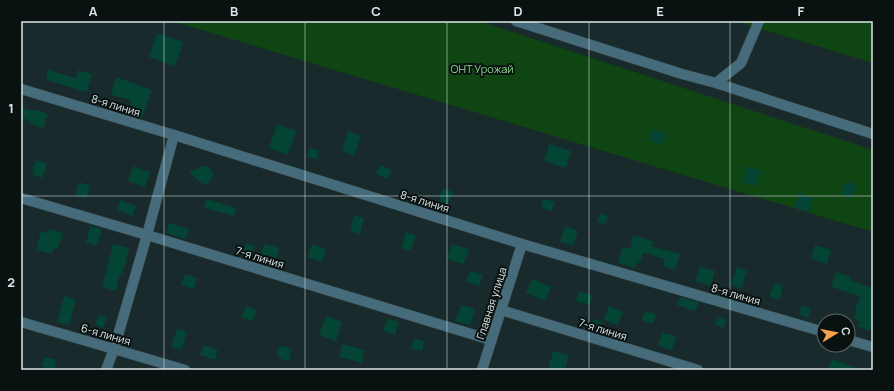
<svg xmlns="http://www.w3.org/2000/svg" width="894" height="391" font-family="Manrope,sans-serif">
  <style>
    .green { fill: #0e4513 }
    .building { fill: #034435 }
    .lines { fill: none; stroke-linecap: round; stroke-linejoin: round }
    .minor-casing { stroke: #374849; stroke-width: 11 }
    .minor { stroke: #466c7c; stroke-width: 10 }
    .grid { fill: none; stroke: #dce7e7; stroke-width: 1; stroke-opacity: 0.55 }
    .labels { text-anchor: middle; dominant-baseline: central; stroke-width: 4; stroke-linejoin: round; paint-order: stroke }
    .park-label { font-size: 11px; fill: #8ade8b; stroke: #0a1111 }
    .street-label { font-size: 11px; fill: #dce7e7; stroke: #0a1111 }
    .neatline { fill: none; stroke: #dce7e7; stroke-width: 1.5 }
    .grid-label { font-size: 13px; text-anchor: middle; font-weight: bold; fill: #dce7e7 }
  </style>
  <rect width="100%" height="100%" fill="#182a2b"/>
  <g class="green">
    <polygon points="172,21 479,21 873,150 873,232"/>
    <polygon points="735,21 873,21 873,63"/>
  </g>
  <g class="building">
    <polygon points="157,33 183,42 175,66 149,57"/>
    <polygon points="48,70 76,78 78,70 92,74 87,92 46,80"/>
    <polygon points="116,77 152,90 142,118 127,113 131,100 111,95"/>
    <polygon points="21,107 33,111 33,109 48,114 43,128 29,123 29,120 21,118"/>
    <polygon points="277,124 296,131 288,155 269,148"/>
    <polygon points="652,129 666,134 662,145 648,140"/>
    <polygon points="348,131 361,136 354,156 342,151"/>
    <polygon points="549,144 571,151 566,168 544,161"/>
    <polygon points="309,148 319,150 317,159 307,157"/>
    <polygon points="36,160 47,164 42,178 33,175 34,171 32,170"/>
    <polygon points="380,165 392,170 387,179 376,174"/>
    <polygon points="133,166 150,172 145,187 128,181"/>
    <polygon points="206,166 211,169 213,175 211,180 206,185 200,182 189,172 198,169 200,167"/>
    <polygon points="747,166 761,171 756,186 742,182"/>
    <polygon points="846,181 856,185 851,198 841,194"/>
    <polygon points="79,182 90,186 86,198 75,195"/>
    <polygon points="443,188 453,192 447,206 438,203"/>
    <polygon points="799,193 813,198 808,212 794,207"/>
    <polygon points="207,199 236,208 234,216 204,208"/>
    <polygon points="543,199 555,202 552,211 541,208"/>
    <polygon points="120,200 136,206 133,216 117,210"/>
    <polygon points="600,213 608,216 605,225 597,222"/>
    <polygon points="354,215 364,218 360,234 350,231"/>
    <polygon points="169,223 189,229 186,239 166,233"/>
    <polygon points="90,226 102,229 97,246 86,243"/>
    <polygon points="565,226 578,231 573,246 560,242"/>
    <polygon points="49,229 63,233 58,249 54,248 52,254 36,250 41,231 48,233"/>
    <polygon points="406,232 416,235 411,251 401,248"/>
    <polygon points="633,235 653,241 651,246 680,254 675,270 663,266 665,259 643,253 640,263 637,262 635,268 618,263 623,247 630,249"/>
    <polygon points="246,243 255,246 251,259 242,256"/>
    <polygon points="113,244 129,248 122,275 120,274 116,291 102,287"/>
    <polygon points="264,244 279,248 276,259 261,255"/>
    <polygon points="312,244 326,249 322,262 308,257"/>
    <polygon points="452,244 469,249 464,264 447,259"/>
    <polygon points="815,245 831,250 827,264 811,258"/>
    <polygon points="700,267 715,271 711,286 695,281"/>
    <polygon points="737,267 747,271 741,289 731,285"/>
    <polygon points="470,271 483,275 479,286 466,281"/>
    <polygon points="836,272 851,277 850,280 873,288 873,322 870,331 857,326 859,321 854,319 856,311 855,310 860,296 831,287"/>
    <polygon points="185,274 197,278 194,289 181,285"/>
    <polygon points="532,279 551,287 545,301 526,293"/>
    <polygon points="775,283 783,286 780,300 769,296"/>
    <polygon points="579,291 593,295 590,305 576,301"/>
    <polygon points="64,296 76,300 69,326 57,322"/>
    <polygon points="680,297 699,302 695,311 677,305"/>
    <polygon points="461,305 475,309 470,325 455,321"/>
    <polygon points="802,305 811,308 808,318 799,314"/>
    <polygon points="246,306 257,310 252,321 241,317"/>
    <polygon points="609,306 623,312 618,325 604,320"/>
    <polygon points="645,311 656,315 653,324 642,320"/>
    <polygon points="99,314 107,317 103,328 95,325"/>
    <polygon points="326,316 342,322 336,341 319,335"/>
    <polygon points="718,317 726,320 723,328 715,325"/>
    <polygon points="388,318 399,322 395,335 383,331"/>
    <polygon points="593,319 603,322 600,332 590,329"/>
    <polygon points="177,329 187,332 181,350 171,347"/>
    <polygon points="662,333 676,336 672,350 658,346"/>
    <polygon points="414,338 424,341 422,351 411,349"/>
    <polygon points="342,344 365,350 362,363 339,357"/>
    <polygon points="204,345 218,350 215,360 200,355"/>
    <polygon points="282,346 292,349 289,361 278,358 279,356 277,355 279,347 281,347"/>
    <polygon points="553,351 569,355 565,370 548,370"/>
    <polygon points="44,357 56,360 54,370 42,366"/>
    <polygon points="832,359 859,369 859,370 828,370"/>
  </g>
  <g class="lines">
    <defs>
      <g id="minor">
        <polyline points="516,21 682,74 716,83 873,134"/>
        <polyline points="716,83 741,63 759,21"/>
        <polyline points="21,89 174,135 522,244 824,332"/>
        <polyline points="21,198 147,235 491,340"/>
        <polyline points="501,310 698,370"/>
        <polyline points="21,322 114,349 185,370"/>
        <polyline points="848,340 873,347"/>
        <polyline points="106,370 114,349 147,235 174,135"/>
        <polyline points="482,370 522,244"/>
      </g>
    </defs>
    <use href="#minor" class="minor-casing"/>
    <use href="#minor" class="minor"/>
  </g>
  <path class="grid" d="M164,21V370M305,21V370M447,21V370M589,21V370M730,21V370M21,196H873"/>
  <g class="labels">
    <g class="park-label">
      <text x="482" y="68">ОНТ Урожай</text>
    </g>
    <g class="street-label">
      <text transform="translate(116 105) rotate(17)">8-я линия</text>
      <text transform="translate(425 201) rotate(17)">8-я линия</text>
      <text transform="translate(260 257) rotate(17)">7-я линия</text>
      <text transform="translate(736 294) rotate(16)">8-я линия</text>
      <text transform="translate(491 303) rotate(-72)">Главная улица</text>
      <text transform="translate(603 329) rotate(17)">7-я линия</text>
      <text transform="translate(106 334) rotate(16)">6-я линия</text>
    </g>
  </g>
  <rect width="894" height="391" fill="none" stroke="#0a1111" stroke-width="44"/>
  <g transform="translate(836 333) rotate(80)"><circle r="19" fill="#0a1111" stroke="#5e6767"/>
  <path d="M0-3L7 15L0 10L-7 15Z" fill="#f7a149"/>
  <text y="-6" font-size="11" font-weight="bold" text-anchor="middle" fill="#dce7e7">С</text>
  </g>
  <rect x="22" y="22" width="850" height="347" class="neatline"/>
  <g class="grid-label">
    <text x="93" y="16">A</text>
    <text x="234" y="16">B</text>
    <text x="376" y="16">C</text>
    <text x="518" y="16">D</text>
    <text x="660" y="16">E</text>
    <text x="801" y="16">F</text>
    <text x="11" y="113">1</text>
    <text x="11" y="287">2</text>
  </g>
</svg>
